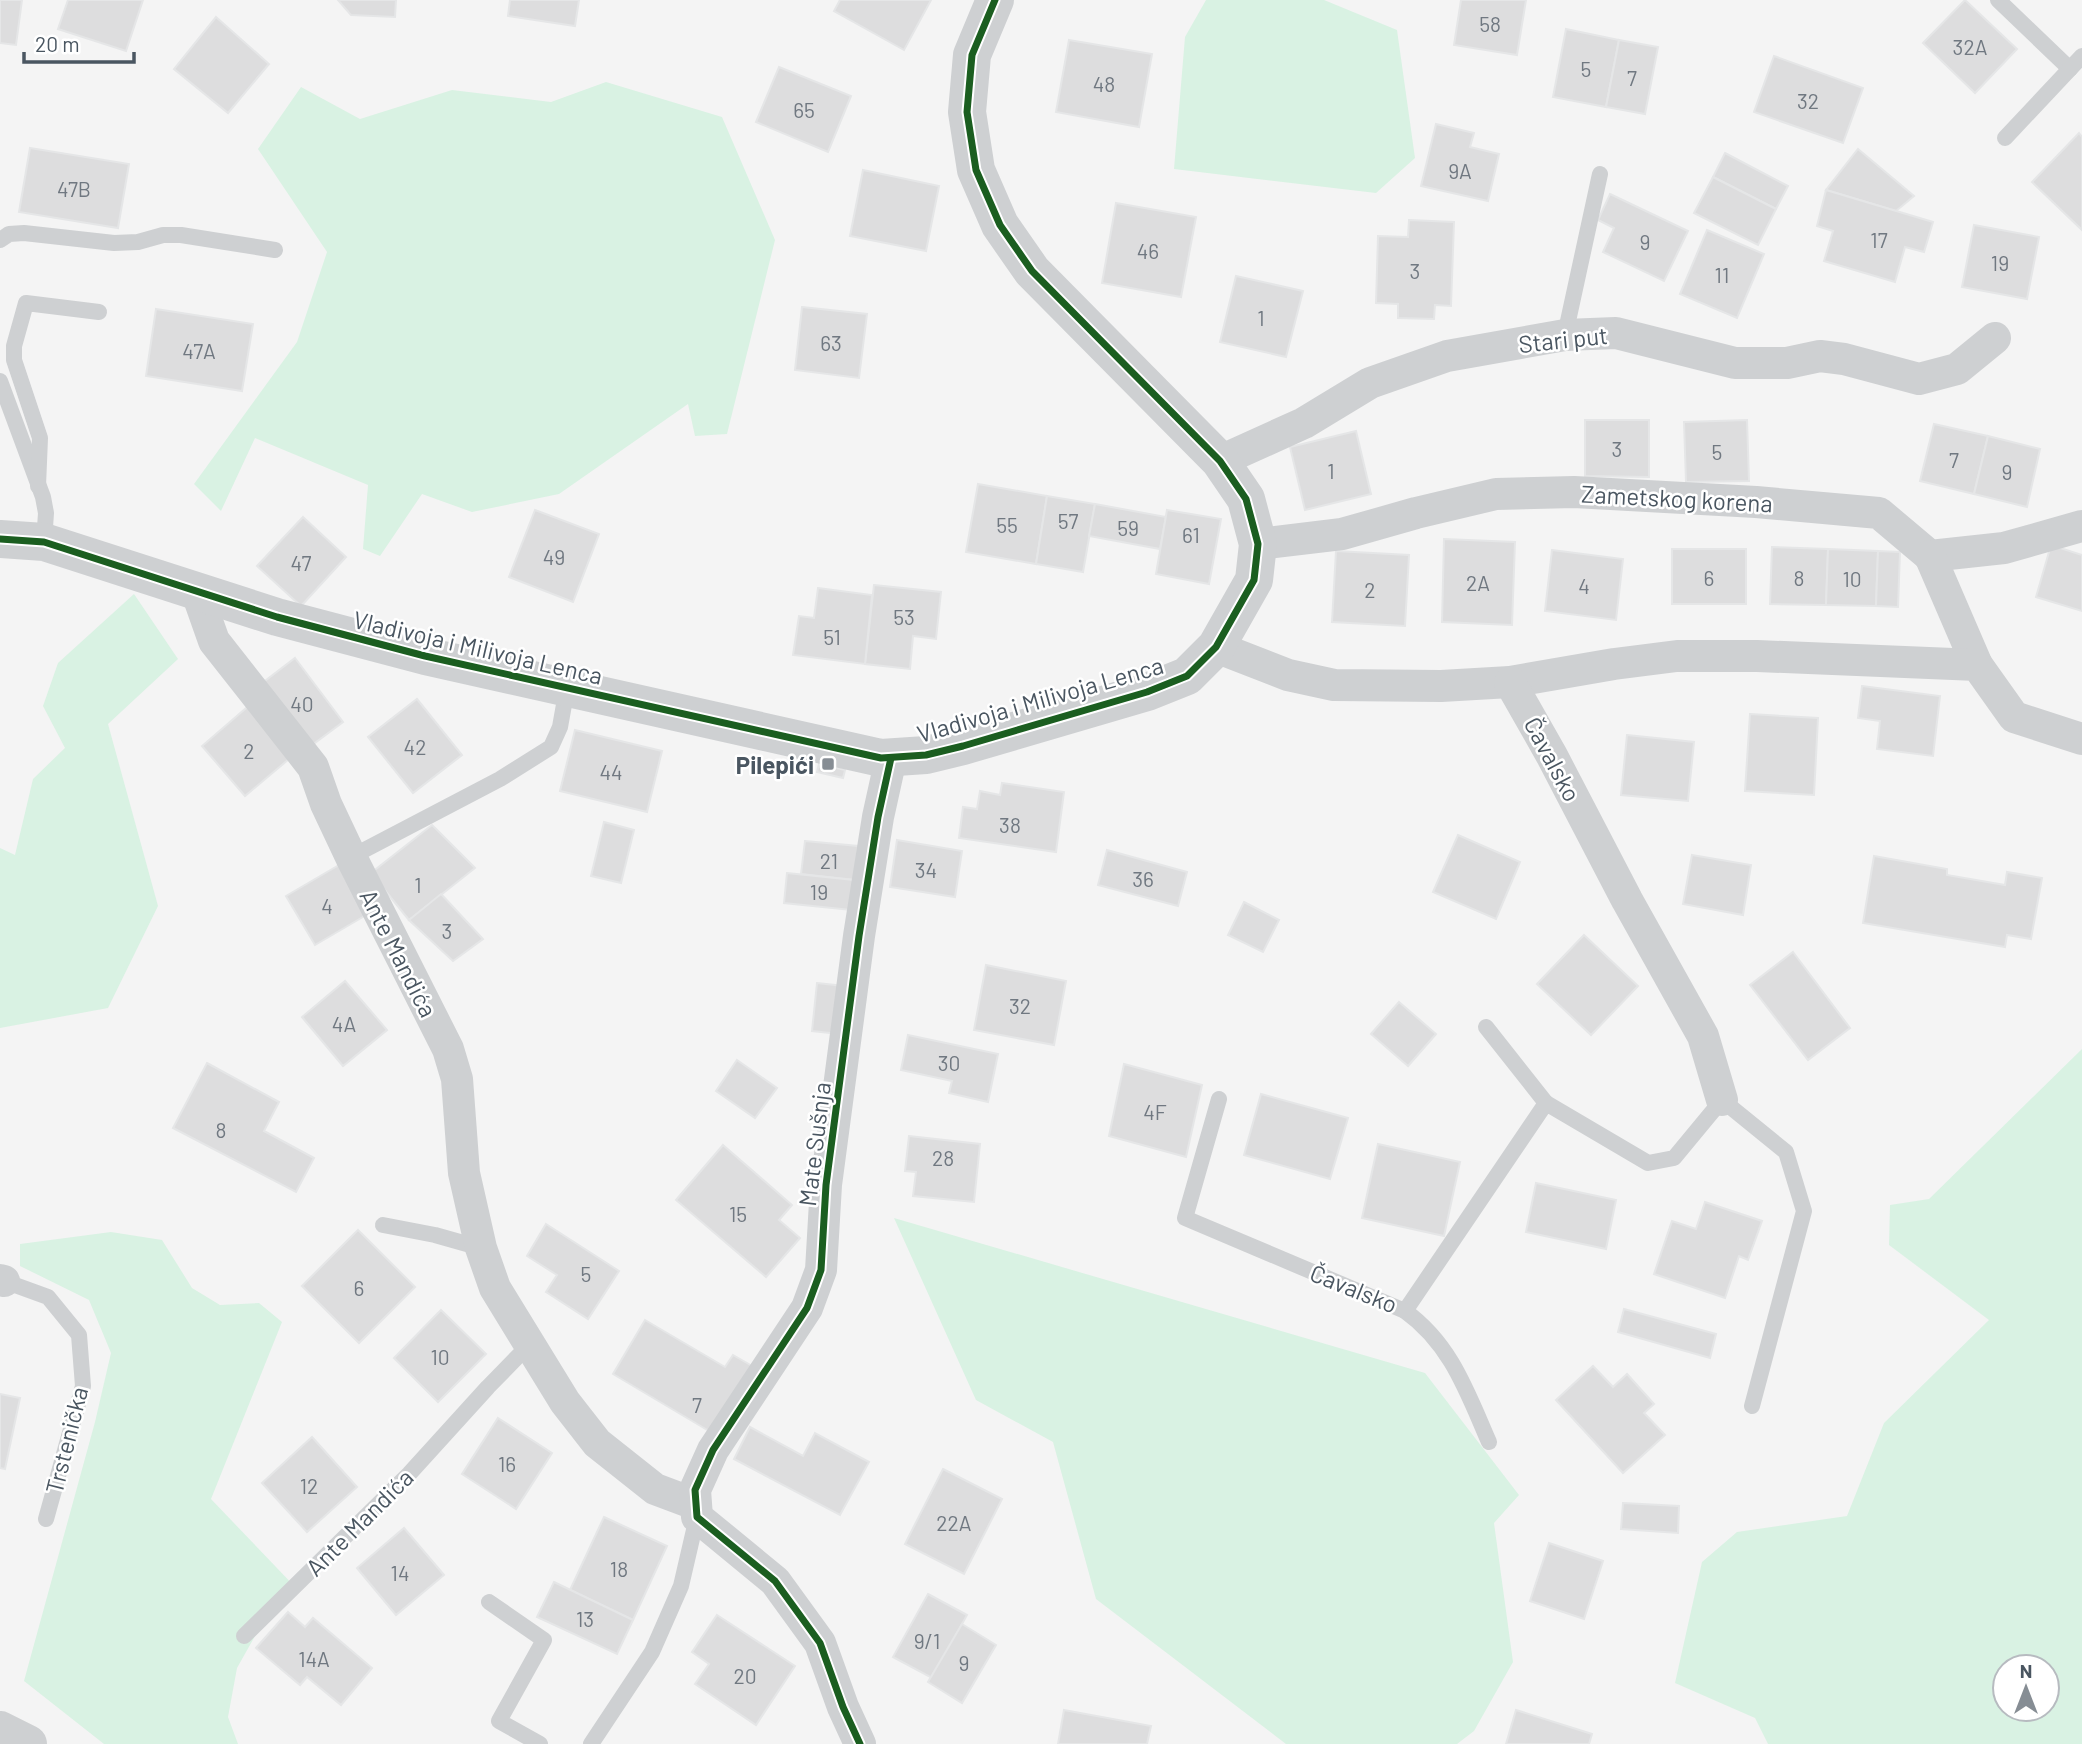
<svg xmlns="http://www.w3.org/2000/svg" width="2082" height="1744" font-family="Barlow,sans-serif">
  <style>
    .green { fill: #d9f2e3; fill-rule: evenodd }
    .building { fill: #ddddde; stroke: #e5e6e7; stroke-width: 2 }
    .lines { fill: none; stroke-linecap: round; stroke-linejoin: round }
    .service { stroke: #ced0d2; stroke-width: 16 }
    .minor { stroke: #ced0d2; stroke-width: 32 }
    .tertiary { stroke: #ced0d2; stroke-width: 38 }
    .cycleway-casing { stroke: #fff; stroke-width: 11 }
    .cycleway { stroke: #1b5e20; stroke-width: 7 }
    .poi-dot { fill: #868d94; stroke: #fff; stroke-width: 2.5 }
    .labels { text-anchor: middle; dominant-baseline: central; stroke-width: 5; stroke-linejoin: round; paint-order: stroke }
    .number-label { font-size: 21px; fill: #707881 }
    .street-label { font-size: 24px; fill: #4a5661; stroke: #fff }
    .poi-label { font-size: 24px; font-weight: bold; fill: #4a5661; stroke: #fff; text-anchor: end }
  </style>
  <rect width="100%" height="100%" fill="#f4f4f4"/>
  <g class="green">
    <polygon points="1206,0 1324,0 1397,30 1415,158 1376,193 1174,169 1185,37"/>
    <polygon points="606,82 722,117 775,240 727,434 695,436 688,404 559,494 472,512 422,494 380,556 363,549 368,485 255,438 221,511 194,484 297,342 327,252 258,149 301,87 360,119 452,90 551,102"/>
    <polygon points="134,594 178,659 108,724 158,906 108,1008 0,1028 0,848 15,855 33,779 65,748 43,706 58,663"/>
    <path d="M2082,1049V1744H1768L1755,1718L1675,1683L1702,1562L1737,1532L1847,1516L1884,1423L1989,1320L1889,1245L1890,1205L1929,1199ZM2005,1667H2047V1709H2005Z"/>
    <polygon points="894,1218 1425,1373 1519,1495 1494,1523 1513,1662 1474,1731 1457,1744 1286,1744 1096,1599 1053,1442 976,1400"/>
    <polygon points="111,1232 162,1240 192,1288 220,1305 259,1303 282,1322 211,1499 298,1590 259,1629 237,1668 228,1717 238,1744 104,1744 24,1681 95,1422 111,1353 89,1300 20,1266 20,1244"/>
  </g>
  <g class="building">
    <polygon points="0,0 22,0 16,45 0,43"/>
    <polygon points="68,0 143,0 126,51 58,29"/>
    <polygon points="338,0 396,0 395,17 351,15"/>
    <polygon points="510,0 579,0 575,26 508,16"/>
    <polygon points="840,0 931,0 904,50 834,11"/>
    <polygon points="1461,0 1526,0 1517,55 1454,45"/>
    <polygon points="1965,0 2017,49 1975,93 1923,43"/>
    <polygon points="216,17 269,64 228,113 174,69"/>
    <polygon points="1566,29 1619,40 1606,107 1553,97"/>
    <polygon points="1069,40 1152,54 1139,127 1056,112"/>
    <polygon points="1619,40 1658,47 1645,114 1606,107"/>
    <polygon points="1774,56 1863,88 1843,143 1754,112"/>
    <polygon points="779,67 851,96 828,152 756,122"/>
    <polygon points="1436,124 1474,133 1470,147 1499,154 1488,201 1421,186"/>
    <polygon points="2079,133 2082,137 2082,230 2032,182"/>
    <polygon points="30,148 129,164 118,228 19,212"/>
    <polygon points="1858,149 1914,196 1896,211 1826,190"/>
    <polygon points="1725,153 1788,186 1776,209 1713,177"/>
    <polygon points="863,170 939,186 926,251 850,236"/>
    <polygon points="1713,177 1776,209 1758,245 1694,213"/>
    <polygon points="1826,190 1933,222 1924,252 1905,247 1895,282 1824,261 1833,231 1817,226"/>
    <polygon points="1610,194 1688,231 1664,281 1603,252 1614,228 1598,220"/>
    <polygon points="1116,203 1196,217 1181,297 1102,283"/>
    <polygon points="1409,220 1454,222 1451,306 1435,305 1434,319 1398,318 1398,304 1376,303 1378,236 1408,237"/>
    <polygon points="1974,225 2039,237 2027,299 1962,287"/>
    <polygon points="1707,230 1764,254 1737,318 1680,294"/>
    <polygon points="1236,276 1303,291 1286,357 1220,342"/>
    <polygon points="802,307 867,314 859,378 795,370"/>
    <polygon points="156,309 253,324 242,391 146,376"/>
    <polygon points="1585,420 1649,420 1649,477 1585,476"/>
    <polygon points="1747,420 1749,481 1686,482 1684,422"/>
    <polygon points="1934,424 1988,436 1974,494 1920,481"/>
    <polygon points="1356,431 1371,494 1305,510 1290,447"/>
    <polygon points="1988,436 2040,449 2027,507 1974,494"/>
    <polygon points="978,484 1047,496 1036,564 966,552"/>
    <polygon points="1047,496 1095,504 1083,572 1036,564"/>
    <polygon points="1095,504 1166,517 1160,549 1089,536"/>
    <polygon points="535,510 599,534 573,602 509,577"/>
    <polygon points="1167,510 1221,519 1209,584 1156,574"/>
    <polygon points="303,517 346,557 301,606 257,566"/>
    <polygon points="1444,539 1515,542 1512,625 1442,622"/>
    <polygon points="2051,545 2082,555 2082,611 2036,597"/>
    <polygon points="1772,547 1828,549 1826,605 1770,604"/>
    <rect x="1672" y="549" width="74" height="55"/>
    <polygon points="1828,549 1878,551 1876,606 1826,605"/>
    <polygon points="1552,550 1623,559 1616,620 1545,611"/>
    <polygon points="1336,551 1409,555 1405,626 1332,622"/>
    <polygon points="1878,551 1900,552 1898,607 1876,606"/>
    <polygon points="874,585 941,592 936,639 913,636 910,669 865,664"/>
    <polygon points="818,588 872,595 865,664 793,655 799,616 814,618"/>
    <polygon points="295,658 343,722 308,748 261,684"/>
    <polygon points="1862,686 1940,696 1933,756 1877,749 1880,721 1858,718"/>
    <polygon points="417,699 462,755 413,793 368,737"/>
    <polygon points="252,703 295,754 245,796 202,746"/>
    <polygon points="1750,714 1818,718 1814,795 1745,791"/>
    <polygon points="575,730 662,751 647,812 560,791"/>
    <polygon points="1627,735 1694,742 1688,801 1621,795"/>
    <polygon points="819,764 845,770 843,778 817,772"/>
    <polygon points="1002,783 1064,792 1056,852 959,838 963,807 977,809 980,791 1000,795"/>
    <polygon points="604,822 634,830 621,883 591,876"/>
    <polygon points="432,825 475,868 409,920 371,873"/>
    <polygon points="1458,835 1520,862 1496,919 1433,892"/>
    <polygon points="897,840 962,851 955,897 890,887"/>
    <polygon points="805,841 858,846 854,880 801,874"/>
    <polygon points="1107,850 1187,872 1178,906 1098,885"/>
    <polygon points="1692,855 1751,865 1743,915 1683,904"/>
    <polygon points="1874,856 1947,869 1947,875 2005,885 2007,872 2042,878 2031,939 2007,935 2005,947 1863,923"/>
    <polygon points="339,865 368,914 315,945 286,896"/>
    <polygon points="787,873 854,880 851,910 784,903"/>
    <polygon points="441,894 483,939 453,961 409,920"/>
    <polygon points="1244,902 1279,920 1263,952 1228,935"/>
    <polygon points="1584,935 1638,986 1591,1035 1537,984"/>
    <polygon points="1793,952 1850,1028 1808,1060 1750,985"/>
    <polygon points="986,965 1066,981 1054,1045 974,1030"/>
    <polygon points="345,981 387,1030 343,1066 302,1017"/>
    <polygon points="817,983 844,986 839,1034 812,1031"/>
    <polygon points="1399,1002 1436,1034 1408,1066 1371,1034"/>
    <polygon points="908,1035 998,1054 988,1102 949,1093 952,1081 901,1070"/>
    <polygon points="737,1060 777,1088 755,1118 716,1091"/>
    <polygon points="207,1063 279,1102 264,1131 314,1158 296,1192 173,1128"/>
    <polygon points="1124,1064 1202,1085 1186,1157 1109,1136"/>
    <polygon points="1261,1094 1348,1118 1330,1179 1244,1155"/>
    <polygon points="909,1136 980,1144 974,1202 913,1196 916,1172 905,1171"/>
    <polygon points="1378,1144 1460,1162 1444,1236 1362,1218"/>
    <polygon points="723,1145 792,1205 779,1220 800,1238 766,1277 676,1200"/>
    <polygon points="1536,1183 1616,1200 1606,1249 1526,1232"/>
    <polygon points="1705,1202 1762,1221 1748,1260 1739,1256 1725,1298 1654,1274 1672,1221 1696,1229"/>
    <polygon points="546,1224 619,1271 588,1319 546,1292 557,1275 527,1256"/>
    <polygon points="358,1230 415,1287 359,1343 302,1286"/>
    <polygon points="1624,1309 1716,1334 1710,1358 1618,1332"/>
    <polygon points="441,1310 486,1354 438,1402 394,1358"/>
    <polygon points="645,1320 725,1367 733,1355 754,1367 714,1434 613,1374"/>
    <polygon points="1593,1366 1613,1387 1627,1374 1654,1404 1644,1413 1665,1435 1623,1473 1556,1400"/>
    <polygon points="0,1394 20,1398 5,1469 0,1468"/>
    <polygon points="498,1418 552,1453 516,1509 462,1474"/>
    <polygon points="750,1427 803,1456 815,1433 869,1462 840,1515 734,1459"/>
    <polygon points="312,1437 357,1487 307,1532 262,1483"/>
    <polygon points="943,1469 1002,1499 964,1574 905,1544"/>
    <polygon points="1623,1503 1679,1506 1678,1533 1621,1529"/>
    <polygon points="604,1517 667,1546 633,1620 570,1590"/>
    <polygon points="404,1528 444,1575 396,1615 357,1568"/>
    <polygon points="1549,1543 1603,1561 1584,1619 1530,1601"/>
    <polygon points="554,1582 633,1620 617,1654 537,1617"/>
    <polygon points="928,1594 967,1615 932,1678 893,1657"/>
    <polygon points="288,1612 305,1627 313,1618 372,1668 341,1705 307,1677 300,1685 256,1648"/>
    <polygon points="717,1615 795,1666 756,1725 695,1684 709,1664 692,1652"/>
    <polygon points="962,1624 996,1645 962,1703 928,1682"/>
    <polygon points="1064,1710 1151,1726 1147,1744 1058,1744"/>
    <polygon points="1516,1710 1592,1734 1589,1744 1506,1744"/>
  </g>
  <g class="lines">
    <g class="service">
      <polyline points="1998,0 2070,69"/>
      <polyline points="2005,138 2082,56"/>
      <polyline points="0,240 9,234 24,233 114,243 138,242 163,235 181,235 275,250"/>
      <polyline points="1565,335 1600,174"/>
      <polyline points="0,381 43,497 46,513 44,542"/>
      <polyline points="38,486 40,438 14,360 14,346 26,303 99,312"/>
      <polyline points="351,857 500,779 551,747 560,727 567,688"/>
      <polyline points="1486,1027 1546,1103"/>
      <polyline points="1219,1099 1185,1218 1405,1311 1546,1103 1648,1163 1674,1158 1722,1100 1786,1152 1804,1211 1752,1406"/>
      <polyline points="383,1225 435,1235 481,1248"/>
      <polyline points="4,1281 48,1297 79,1335 83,1386 46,1519"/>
      <path d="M1405,1311C1451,1344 1467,1392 1489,1442"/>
      <polyline points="489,1602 544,1640 499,1721 540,1744"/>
      <polyline points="244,1636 409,1474 488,1387 529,1345"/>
      <polyline points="591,1744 652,1652 681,1586 697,1517"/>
    </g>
    <g class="minor">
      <polyline points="1220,461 1304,423 1370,383 1447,356 1565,335 1616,333 1735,363 1787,363 1820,356 1844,359 1919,379 1957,369 1995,338"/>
      <polyline points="1258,544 1342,534 1416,513 1496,494 1574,492 1756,502 1879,513 1930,556 2004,548 2082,526"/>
      <polyline points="1930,556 1977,665"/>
      <polyline points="196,590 214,641 313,767 326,804 351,857 448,1049 457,1079 464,1173 481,1248 495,1288 565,1402 597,1443 655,1489 695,1504"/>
      <polyline points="1216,647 1288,675 1334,685 1441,686 1510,682 1614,664 1677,656 1757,656 1977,665 2014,717 2082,739"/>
      <polyline points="1510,682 1552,756 1627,900 1703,1036 1722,1100"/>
      <polyline points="0,1280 4,1281"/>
      <polyline points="860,1744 843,1707 820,1643 775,1581 697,1517 695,1490 713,1450 807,1308 821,1270 826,1185 859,936 878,817 891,758"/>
    </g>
    <g class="tertiary">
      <polyline points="0,539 44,542 277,617 425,656 881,758 926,755 963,746 1147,692 1187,676 1216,647 1254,580 1258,544 1246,499 1220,461 1032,271 1000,225 976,170 967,112 972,55 995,0"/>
      <polyline points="0,1730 28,1744"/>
    </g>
    <defs>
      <g id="cycleway">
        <polyline points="0,539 44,542 277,617 425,656 881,758 926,755 963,746 1147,692 1187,676 1216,647 1254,580 1258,544 1246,499 1220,461 1032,271 1000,225 976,170 967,112 972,55 995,0"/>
        <polyline points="860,1744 843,1707 820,1643 775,1581 697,1517 695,1490 713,1450 807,1308 821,1270 826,1185 859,936 878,817 891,758"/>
      </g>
    </defs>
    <use href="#cycleway" class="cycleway-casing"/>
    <use href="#cycleway" class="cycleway"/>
  </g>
  <rect class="poi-dot" x="821" y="757" width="14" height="14" rx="3.5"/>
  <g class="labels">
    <g class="number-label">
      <text x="1490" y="23">58</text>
      <text x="1970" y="46">32A</text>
      <text x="1586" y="68">5</text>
      <text x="1632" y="77">7</text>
      <text x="1104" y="83">48</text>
      <text x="1808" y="100">32</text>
      <text x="804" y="109">65</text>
      <text x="1460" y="170">9A</text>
      <text x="74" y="188">47B</text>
      <text x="1879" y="239">17</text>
      <text x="1645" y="241">9</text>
      <text x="1148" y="250">46</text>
      <text x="2000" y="262">19</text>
      <text x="1415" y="270">3</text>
      <text x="1722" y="274">11</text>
      <text x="1261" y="317">1</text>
      <text x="831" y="342">63</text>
      <text x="199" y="350">47A</text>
      <text x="1617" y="448">3</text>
      <text x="1717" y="451">5</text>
      <text x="1954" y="459">7</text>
      <text x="1331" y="470">1</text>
      <text x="2007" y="471">9</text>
      <text x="1068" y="520">57</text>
      <text x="1007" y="524">55</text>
      <text x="1128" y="527">59</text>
      <text x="1191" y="534">61</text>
      <text x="554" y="556">49</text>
      <text x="301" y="562">47</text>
      <text x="1709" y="577">6</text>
      <text x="1799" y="577">8</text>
      <text x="1852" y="578">10</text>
      <text x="1478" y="582">2A</text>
      <text x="1584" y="585">4</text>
      <text x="1370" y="589">2</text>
      <text x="904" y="616">53</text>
      <text x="832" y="636">51</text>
      <text x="302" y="703">40</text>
      <text x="415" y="746">42</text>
      <text x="249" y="750">2</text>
      <text x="611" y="771">44</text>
      <text x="1010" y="824">38</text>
      <text x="829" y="860">21</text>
      <text x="926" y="869">34</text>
      <text x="1143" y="878">36</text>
      <text x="418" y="884">1</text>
      <text x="819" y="891">19</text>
      <text x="327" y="905">4</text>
      <text x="447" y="930">3</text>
      <text x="1020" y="1005">32</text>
      <text x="344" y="1023">4A</text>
      <text x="949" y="1062">30</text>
      <text x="1155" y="1111">4F</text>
      <text x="221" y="1129">8</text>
      <text x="943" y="1157">28</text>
      <text x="738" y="1213">15</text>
      <text x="586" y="1273">5</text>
      <text x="359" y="1287">6</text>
      <text x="440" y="1356">10</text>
      <text x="697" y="1404">7</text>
      <text x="507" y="1463">16</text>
      <text x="309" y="1485">12</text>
      <text x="954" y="1522">22A</text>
      <text x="619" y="1568">18</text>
      <text x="400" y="1572">14</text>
      <text x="585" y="1618">13</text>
      <text x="927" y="1640">9/1</text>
      <text x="314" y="1658">14A</text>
      <text x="964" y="1662">9</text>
      <text x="745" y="1675">20</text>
    </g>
    <g class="street-label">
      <text transform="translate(1563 339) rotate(-6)">Stari put</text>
      <text transform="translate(1677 498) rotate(3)">Zametskog korena</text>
      <text transform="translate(478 647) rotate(13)">Vladivoja i Milivoja Lenca</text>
      <text transform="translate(1040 699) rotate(-16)">Vladivoja i Milivoja Lenca</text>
      <text transform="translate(1553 759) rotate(62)">Čavalsko</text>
      <text transform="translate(399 953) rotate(63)">Ante Mandića</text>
      <text transform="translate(814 1144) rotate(-83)">Mate Sušnja</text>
      <text transform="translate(1354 1288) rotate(22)">Čavalsko</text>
      <text transform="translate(66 1440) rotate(-76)">Trstenička</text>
      <text transform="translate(359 1522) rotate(-45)">Ante Mandića</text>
    </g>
    <g class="poi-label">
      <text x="814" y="764">Pilepići</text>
    </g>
  </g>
  <g transform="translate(2026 1688)"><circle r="33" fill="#ffffff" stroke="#b7bbc0" stroke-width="2"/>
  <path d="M0-5L12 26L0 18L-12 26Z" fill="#868d94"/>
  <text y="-10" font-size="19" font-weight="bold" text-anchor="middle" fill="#4a5661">N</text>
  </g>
  <path d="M24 52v10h110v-10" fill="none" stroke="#4a5661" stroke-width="3.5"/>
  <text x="35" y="52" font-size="21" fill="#4a5661" stroke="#ffffff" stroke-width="5" paint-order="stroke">20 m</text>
</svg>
